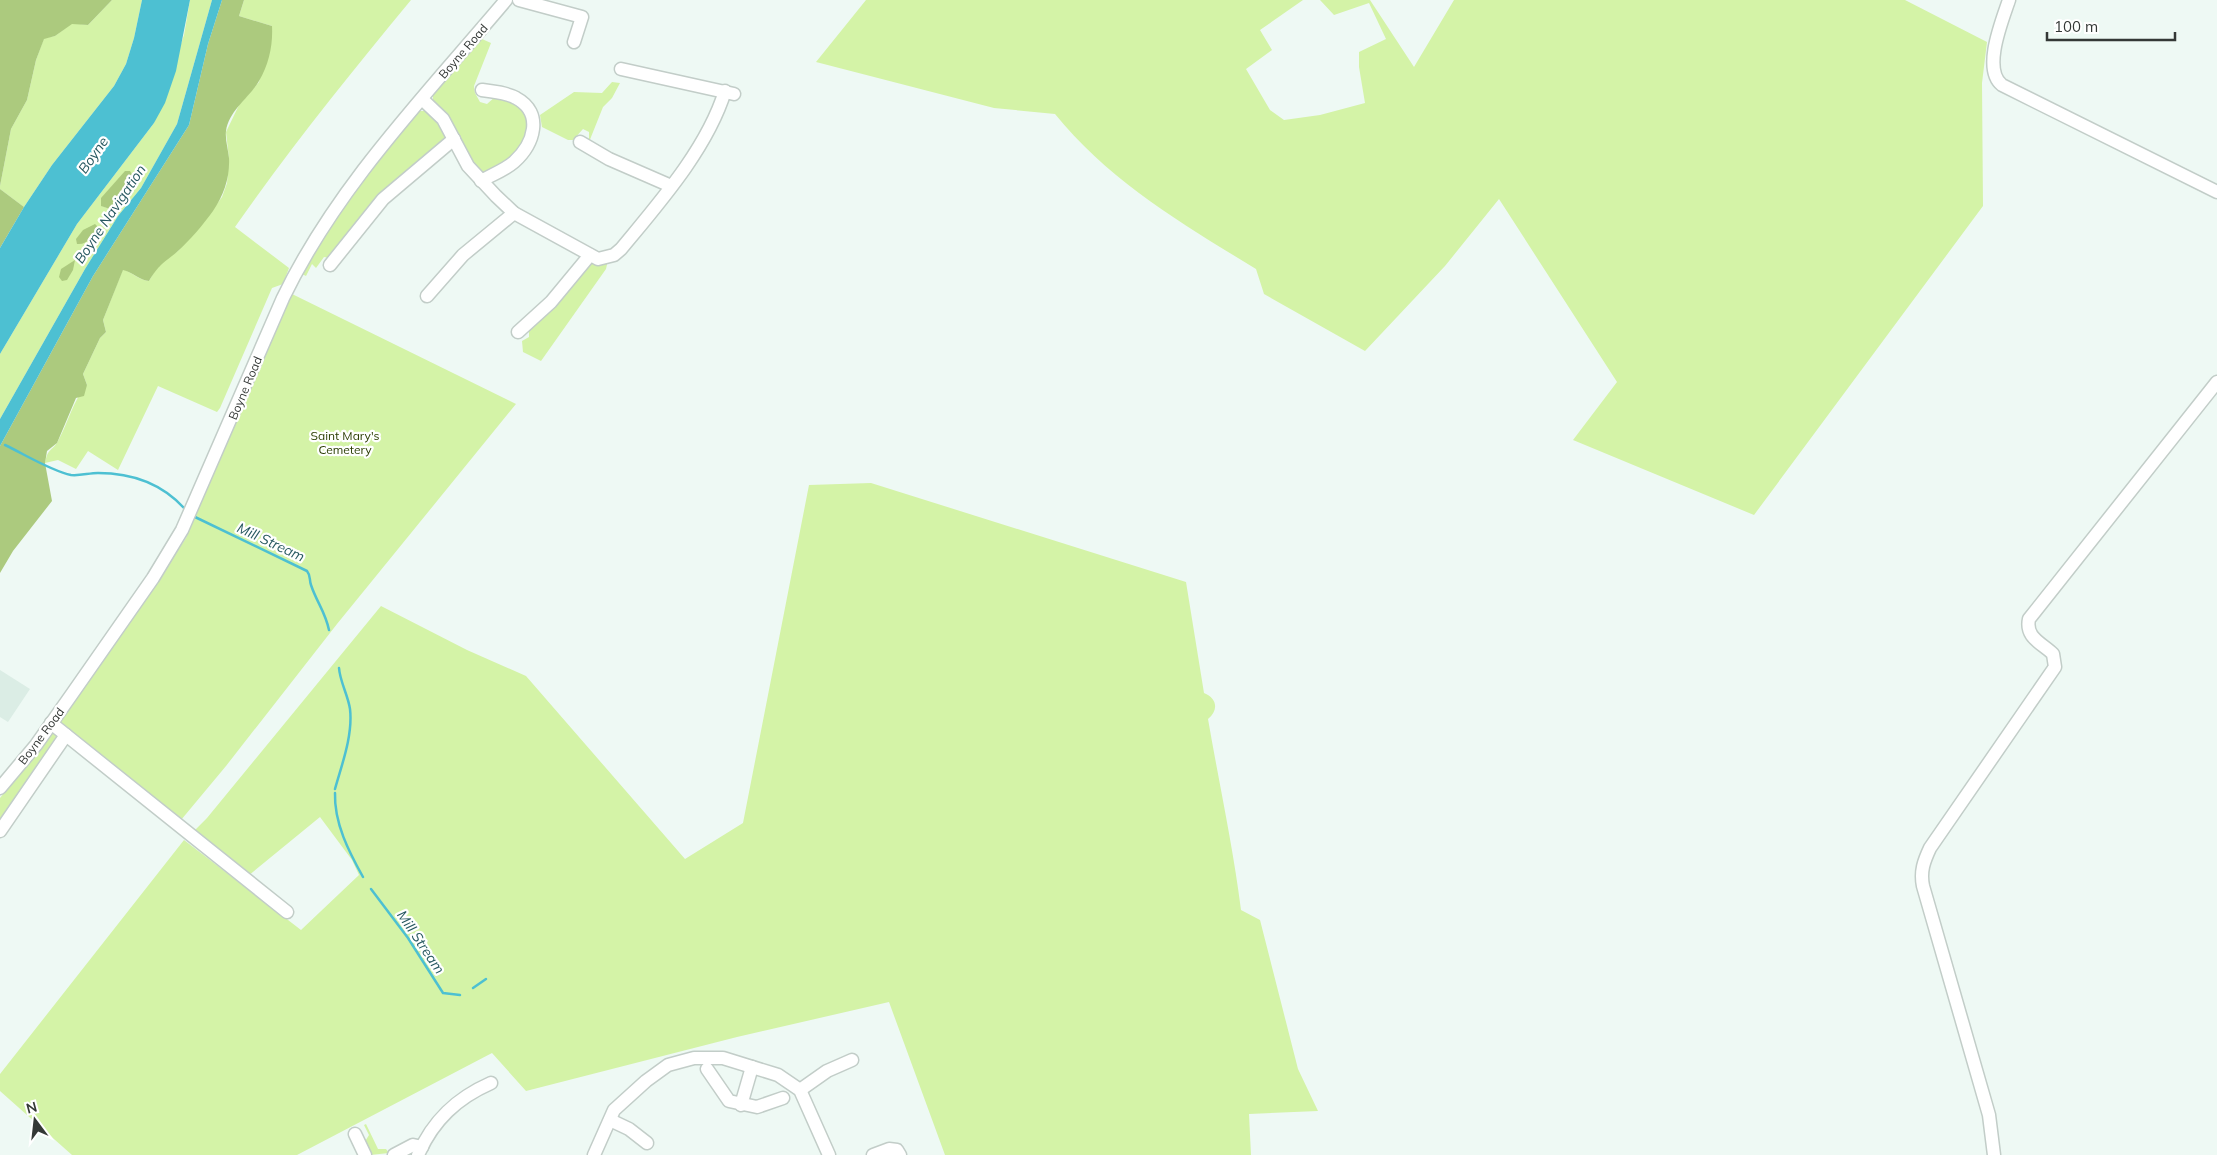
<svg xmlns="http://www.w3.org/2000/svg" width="2217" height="1155" font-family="Mulish,sans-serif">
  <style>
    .built { fill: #dbede5 }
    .green { fill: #d4f3a7; fill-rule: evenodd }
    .forest { fill: #acca7e }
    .water { fill: #4dc0d2 }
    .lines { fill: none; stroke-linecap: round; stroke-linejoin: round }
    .stream { stroke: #4dc0d2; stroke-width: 2.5 }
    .minor-casing { stroke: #c2cdc8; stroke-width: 15 }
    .minor { stroke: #fff; stroke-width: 12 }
    .labels { text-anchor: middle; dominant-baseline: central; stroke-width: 4.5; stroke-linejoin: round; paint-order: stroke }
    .street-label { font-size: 12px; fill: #343836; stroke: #fff }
    .park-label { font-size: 12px; fill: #2c3e05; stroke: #fff }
    .water-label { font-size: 14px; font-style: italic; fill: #275860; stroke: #fff }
  </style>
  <rect width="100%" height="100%" fill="#eef9f4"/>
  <polygon class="built" points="0,670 30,689 8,722 0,717"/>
  <g class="green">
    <polygon points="112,0 142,0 134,38 126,64 114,86 52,165 24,207 0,189 0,186 11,129 27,100 36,60 44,38 55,36 72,23 88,25"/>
    <path d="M190,0H212L177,124L141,188L118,216L85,269L0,419V354L77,224L154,123L184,35ZM134,178L110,209L102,206Z"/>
    <path d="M244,0H411C350,74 290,148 235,227L289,268L283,284L272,288L220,408L217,412L158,386L118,470L88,451L76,469L58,460L45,463C48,447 52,452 58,441C69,421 72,402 87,385L83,374L100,338L106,332L103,320L123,269C131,272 141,281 149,281L158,265L178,251L201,225L222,197L227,183L229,159L226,132L239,105L259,82L272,26L239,16Z"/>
    <path d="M866,0H1303L1260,30L1272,50L1246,69L1270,110L1284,120L1320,115L1365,103L1359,67V52L1386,39L1369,3L1334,15L1320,0H1370L1414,67L1454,0H1905L1987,42L1982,83L1983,206L1754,515L1573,440L1617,382L1499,199L1445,266L1365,351L1264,294L1256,269C1184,225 1109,181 1055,114L994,108L816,62Z"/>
    <path d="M482,39L491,43L474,86L475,93L480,102L487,104L496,96C517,104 526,108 530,131L512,159L485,174L479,173L445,116L433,101V94Z"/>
    <polygon points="612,82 620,83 612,98 603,107 589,142 589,132 583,129 573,140 568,140 542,127 540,115 574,92 602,93"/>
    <polygon points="419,111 430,111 447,134 445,138 330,258 324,257 316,268 312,264 306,276 300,273 327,223"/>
    <polygon points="591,258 608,260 606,269 541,361 523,352 522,341 529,337 529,329"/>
    <polygon points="290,293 516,404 337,624 226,766 181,820 59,721 120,637 186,538"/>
    <path d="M871,483L1186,582L1204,693C1217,698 1219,710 1208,719C1219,783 1233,846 1241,910L1260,920L1298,1069L1318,1111L1249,1114L1251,1155H945L889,1002L737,1037L526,1091L492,1053L297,1155H72L0,1091V1074L184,840L301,930L359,875L352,860L320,817L248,876L194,831L207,818L381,606L467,650L526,676L685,859L743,823L809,485Z"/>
    <polygon points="57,732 60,736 0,824 0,798 52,734"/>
    <polygon points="366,1124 378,1149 386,1149 389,1153 370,1155 364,1143 369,1135 364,1125"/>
  </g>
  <g class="forest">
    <polygon points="0,0 112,0 88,25 72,24 55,36 44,39 36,60 27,100 11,129 0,186"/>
    <path d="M222,0H244L239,16L272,26C273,45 269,64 259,81C250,97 229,110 226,131C225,139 228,149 229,158C230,177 224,195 213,211C203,225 190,240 178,251C163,264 160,263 149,281C141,281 132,272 123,270L103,320L106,332L100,338L83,374L87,385L84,396L76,398L57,443L47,451L45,463L52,501L13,551L0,573V446L93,276L189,125L208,44Z"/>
    <polygon points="125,171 130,171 134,178 110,209 101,206 101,198"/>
    <polygon points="0,189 24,207 0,248"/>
    <path d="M95,224L97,226C94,235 88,245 77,244L76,239L83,230Z"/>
    <polygon points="75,260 73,270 67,280 62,281 59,277 61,269"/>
  </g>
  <g class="water">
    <polygon points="142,0 190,0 176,71 165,103 154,123 77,224 0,354 0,248 24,207 52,165 114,86 126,64 134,38"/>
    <polygon points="212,0 222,0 208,44 189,125 93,276 0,446 0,419 85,269 118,216 141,188 177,124"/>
  </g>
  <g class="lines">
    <g class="stream">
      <path d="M5,445C24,454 51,471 71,475C80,476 89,473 98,473C132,473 161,483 184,508"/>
      <path d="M195,517L307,571C311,576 309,579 311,585C317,603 325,611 329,630"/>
      <path d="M335,789C342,764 353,735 350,709C348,695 340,682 339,668"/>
      <path d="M335,793C334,823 349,852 363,877"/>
      <polyline points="371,889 408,938 443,993 460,995"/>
      <polyline points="473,988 486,979"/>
    </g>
    <defs>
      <g id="minor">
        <polyline points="519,0 582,17 574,42"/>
        <path d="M2009,0C2002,21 1982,69 2002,85L2217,192"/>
        <polyline points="621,69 734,94"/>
        <path d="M422,99L443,119L468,166L496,196L514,213L598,259L614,255L621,249C659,203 707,149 725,91"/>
        <polyline points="580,142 609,159 671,186"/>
        <path d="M481,181C491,175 505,170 514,162C534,144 544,113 516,98C506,92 493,92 482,90"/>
        <polyline points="330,265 383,199 454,139"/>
        <polyline points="427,296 463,255 514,213"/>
        <polyline points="518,332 551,302 590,255"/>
        <polyline points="51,723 287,912"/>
        <path d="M0,788L36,745L72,694L153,578L182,530L283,298C337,186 426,95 506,0"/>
        <polyline points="0,831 66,735"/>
        <polyline points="707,1069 729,1101 757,1107 783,1098"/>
        <polyline points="800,1090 827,1071 852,1060"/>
        <polyline points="741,1105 752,1067"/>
        <polyline points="610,1120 629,1129 647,1143"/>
        <polyline points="355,1134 365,1155"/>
        <polyline points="394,1155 413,1145 422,1147"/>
        <path d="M418,1155C433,1120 457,1098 491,1083"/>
        <polyline points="594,1155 614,1110 646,1081 668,1065 694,1058 723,1058 778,1075 800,1090 829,1155"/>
        <polyline points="873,1155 889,1149 897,1150 900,1155"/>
        <path d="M1994,1155L1989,1115L1923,886C1920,871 1924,861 1930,848L2055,667L2053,654C2042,643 2025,638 2029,619L2217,382"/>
      </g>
    </defs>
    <use href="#minor" class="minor-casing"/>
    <use href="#minor" class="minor"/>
  </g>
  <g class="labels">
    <g class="street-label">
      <text transform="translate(463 51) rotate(-49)">Boyne Road</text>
      <text transform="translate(245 388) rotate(-67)">Boyne Road</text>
      <text transform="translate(41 736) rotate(-53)">Boyne Road</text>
    </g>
    <g class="park-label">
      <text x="345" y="435">Saint Mary's<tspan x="345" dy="14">Cemetery</tspan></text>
    </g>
    <g class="water-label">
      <text transform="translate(93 155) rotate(-55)">Boyne</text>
      <text transform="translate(110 214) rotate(-56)">Boyne Navigation</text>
      <text transform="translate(271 542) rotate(25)">Mill Stream</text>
      <text transform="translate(421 942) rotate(56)">Mill Stream</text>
    </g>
  </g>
  <g transform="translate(35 1120) rotate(345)" stroke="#ffffff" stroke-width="4" paint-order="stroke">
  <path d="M0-4L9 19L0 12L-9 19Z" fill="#343836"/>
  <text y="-8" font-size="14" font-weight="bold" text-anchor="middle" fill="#343836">N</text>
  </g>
  <path d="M2047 32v8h128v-8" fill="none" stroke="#343836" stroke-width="2.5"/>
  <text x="2054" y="32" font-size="15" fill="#343836" stroke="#ffffff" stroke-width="4" paint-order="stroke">100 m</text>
</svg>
